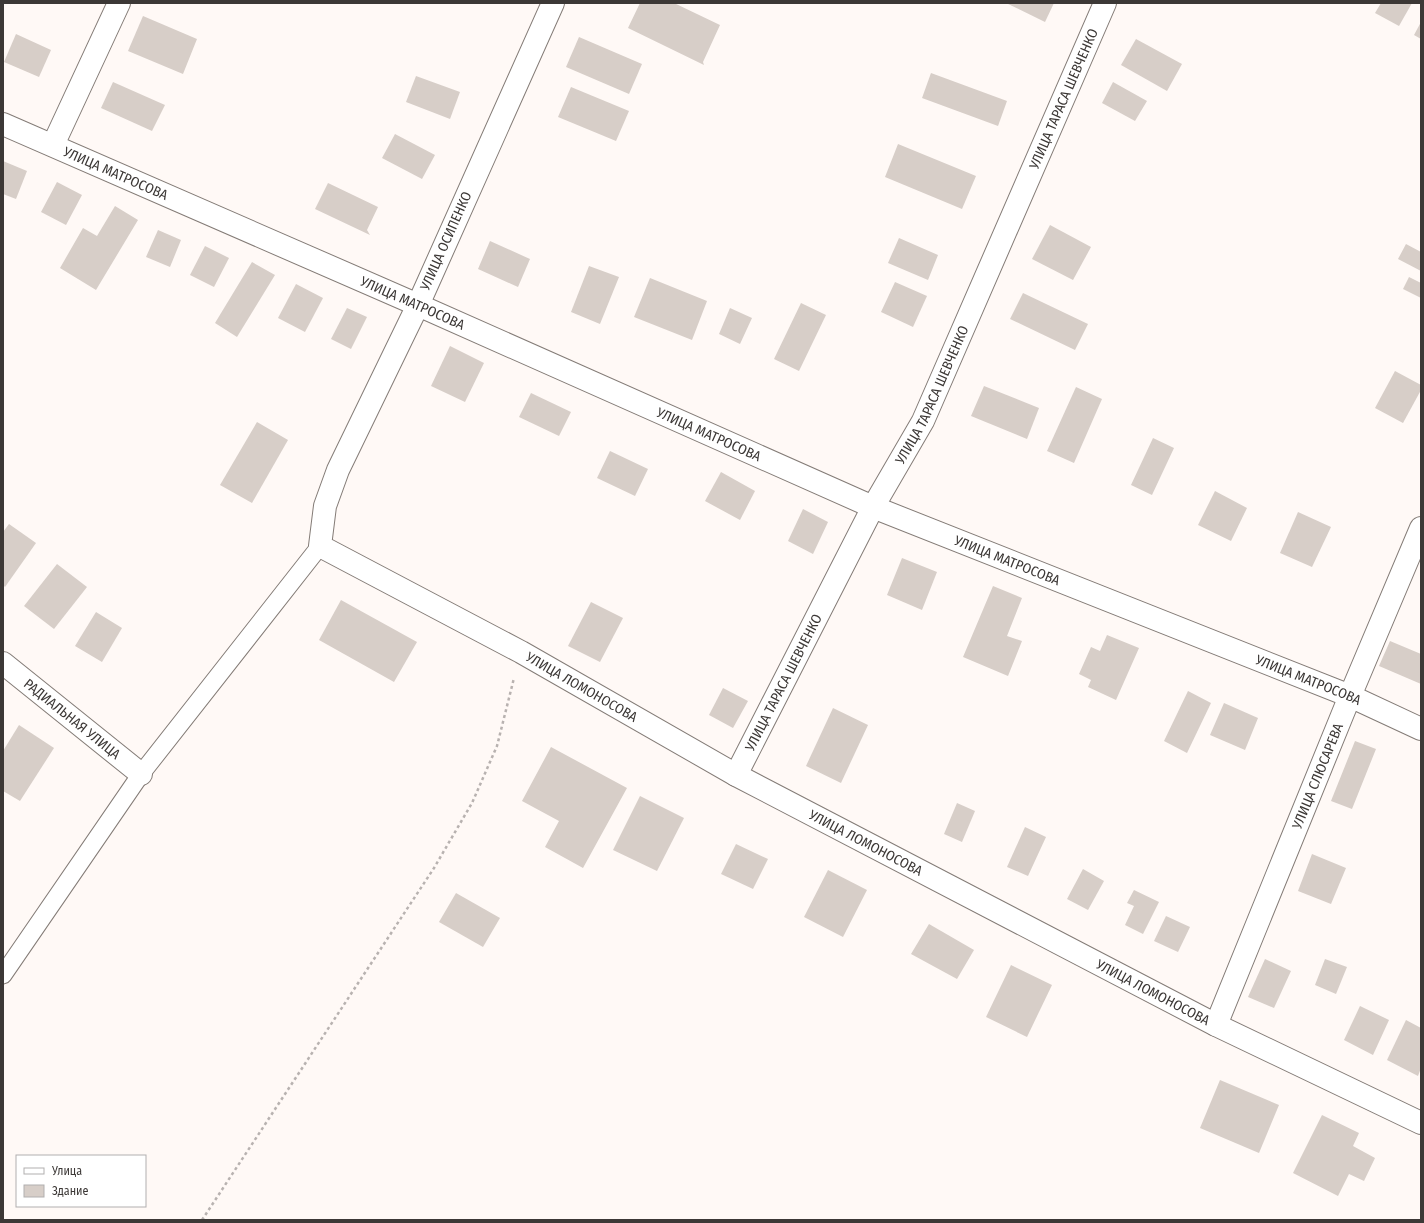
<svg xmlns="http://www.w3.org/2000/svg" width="1424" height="1223" font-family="'Fira Sans Condensed',sans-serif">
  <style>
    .building { fill: #d7cec8 }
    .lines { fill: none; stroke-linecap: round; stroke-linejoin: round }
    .lane-casing { stroke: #847c77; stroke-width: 19 }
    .street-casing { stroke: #847c77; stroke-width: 24 }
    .path { stroke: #b8b2b0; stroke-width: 2.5; stroke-dasharray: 3 3; stroke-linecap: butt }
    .lane { stroke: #fff; stroke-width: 17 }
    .street { stroke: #fff; stroke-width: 22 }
    .labels { text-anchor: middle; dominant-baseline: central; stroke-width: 3.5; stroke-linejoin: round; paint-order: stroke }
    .street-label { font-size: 14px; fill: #3c3836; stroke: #fff }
  </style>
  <rect width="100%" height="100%" fill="#fff9f6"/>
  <g class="building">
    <polygon points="640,3 674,3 720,25 703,62 704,65 628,28"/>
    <polygon points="1006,3 1054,3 1045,22"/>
    <polygon points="1381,3 1412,3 1399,26 1375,13"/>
    <polygon points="143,16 197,39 183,74 128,51"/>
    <polygon points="1421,22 1421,39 1414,35"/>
    <polygon points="16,34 51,50 39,77 4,62"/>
    <polygon points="579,37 642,64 629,94 566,67"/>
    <polygon points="1136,39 1182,64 1167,91 1121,65"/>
    <polygon points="931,73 1007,101 998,126 922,98"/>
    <polygon points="416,76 460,92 450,119 406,102"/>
    <polygon points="113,82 165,105 152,131 101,108"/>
    <polygon points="1113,82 1147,101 1135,121 1102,103"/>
    <polygon points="571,87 629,111 616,141 558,117"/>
    <polygon points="395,134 435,155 422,179 382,158"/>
    <polygon points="898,144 976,176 962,209 885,177"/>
    <polygon points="3,161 27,171 16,199 3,194"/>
    <polygon points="57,182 82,195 66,225 41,212"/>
    <polygon points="328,183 378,207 367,230 370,235 315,209"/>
    <polygon points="115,206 138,220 96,290 60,268 83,228 97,236"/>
    <polygon points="1050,225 1091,247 1073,280 1032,259"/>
    <polygon points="158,230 181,240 170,267 146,257"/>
    <polygon points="899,238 938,255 928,280 888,263"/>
    <polygon points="490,241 530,259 518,287 478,269"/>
    <polygon points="1406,244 1421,252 1421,271 1398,259"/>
    <polygon points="205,246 229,258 214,287 190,275"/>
    <polygon points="252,262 275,275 237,337 215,323"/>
    <polygon points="589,266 619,277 600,324 571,312"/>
    <polygon points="1409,277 1421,283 1421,298 1403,289"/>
    <polygon points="650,278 707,301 692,340 634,317"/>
    <polygon points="895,282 927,296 913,327 881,312"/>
    <polygon points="296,284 323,298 305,332 278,318"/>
    <polygon points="1023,293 1088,324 1075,350 1010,319"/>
    <polygon points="801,303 826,315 799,371 774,359"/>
    <polygon points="347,308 367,317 351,349 331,339"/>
    <polygon points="730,308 752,318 740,344 719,334"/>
    <polygon points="450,346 484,363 465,402 431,386"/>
    <polygon points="1395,371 1421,385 1421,390 1403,423 1375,408"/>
    <polygon points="984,386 1039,408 1027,439 971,416"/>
    <polygon points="1076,387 1102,399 1074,463 1047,451"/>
    <polygon points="531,393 571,412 559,436 519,417"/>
    <polygon points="257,422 288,440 252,503 220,485"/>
    <polygon points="1153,438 1174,448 1152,495 1131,485"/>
    <polygon points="610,451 648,469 635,496 597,478"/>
    <polygon points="721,472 755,491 740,520 705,501"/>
    <polygon points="1215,491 1247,508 1231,541 1198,525"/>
    <polygon points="803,509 828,522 813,554 788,541"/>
    <polygon points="1298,512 1331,527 1312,567 1280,553"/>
    <polygon points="9,524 36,543 5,587 3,585 3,532"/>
    <polygon points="902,558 937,572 922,610 887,595"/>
    <polygon points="57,564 87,587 54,629 24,606"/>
    <polygon points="993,586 1022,598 1007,636 1022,641 1008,676 963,657"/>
    <polygon points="341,600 417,642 394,682 319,640"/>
    <polygon points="591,602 623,618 600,662 568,646"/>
    <polygon points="96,612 122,628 102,662 75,646"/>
    <polygon points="1107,635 1139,648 1116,700 1088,687 1091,680 1079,674 1091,647 1100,651"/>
    <polygon points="1390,641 1421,654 1421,684 1379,666"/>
    <polygon points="723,688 748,701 733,728 709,715"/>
    <polygon points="1188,691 1211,703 1187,753 1164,741"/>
    <polygon points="1224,703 1258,718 1245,750 1210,735"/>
    <polygon points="833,708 868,725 841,783 806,766"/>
    <polygon points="19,725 54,748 20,801 3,791 3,751"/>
    <polygon points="1355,741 1376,749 1352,809 1331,801"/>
    <polygon points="551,747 627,788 583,868 545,847 559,821 522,801"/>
    <polygon points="640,796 684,818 657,871 613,850"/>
    <polygon points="957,803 975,811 962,842 944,834"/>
    <polygon points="1025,827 1046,837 1028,876 1007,867"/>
    <polygon points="736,844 768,859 753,889 721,874"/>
    <polygon points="1312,854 1346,868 1331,904 1298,891"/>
    <polygon points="1083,869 1104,881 1088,910 1067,899"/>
    <polygon points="828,870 867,890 843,937 804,917"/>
    <polygon points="1134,890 1159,902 1143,934 1125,925 1134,906 1127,903"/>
    <polygon points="456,893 500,918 483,947 439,922"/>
    <polygon points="1166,916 1190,927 1178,952 1154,941"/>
    <polygon points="929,924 974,950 957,979 911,954"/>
    <polygon points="1265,959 1291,971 1274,1008 1248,997"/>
    <polygon points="1325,959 1347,967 1336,994 1315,985"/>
    <polygon points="1011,965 1052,985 1027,1037 986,1017"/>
    <polygon points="1360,1006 1389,1020 1373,1055 1344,1040"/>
    <polygon points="1406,1020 1421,1028 1421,1068 1418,1076 1387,1060"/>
    <polygon points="1220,1080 1279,1105 1259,1153 1200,1128"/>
    <polygon points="1322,1115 1359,1133 1353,1146 1375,1158 1364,1181 1349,1174 1338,1196 1293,1173"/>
  </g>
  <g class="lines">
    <defs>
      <polyline id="lane" points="3,975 141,774 320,546"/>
      <g id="street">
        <path id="s1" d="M553,3L418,305L338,470L325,506L320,546L521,652L736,775L1216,1025L1421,1123"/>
        <path id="s2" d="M3,124L418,305L873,507L1350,696L1421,729"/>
        <polyline points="53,145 119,3"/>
        <path id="s3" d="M3,663L141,774"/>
        <path id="s4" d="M736,775L873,507L923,421L1105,3"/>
        <path id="s5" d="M1216,1025L1350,696L1421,528"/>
      </g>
    </defs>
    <use href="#lane" class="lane-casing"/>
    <use href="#street" class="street-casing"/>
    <polyline class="path" points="202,1220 434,868 472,803 497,746 514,678"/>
    <use href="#lane" class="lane"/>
    <use href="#street" class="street"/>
  </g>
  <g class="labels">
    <g class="street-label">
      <text stroke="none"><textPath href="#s4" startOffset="752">УЛИЦА ТАРАСА ШЕВЧЕНКО</textPath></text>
      <text stroke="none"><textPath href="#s2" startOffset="123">УЛИЦА МАТРОСОВА</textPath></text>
      <text transform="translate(446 241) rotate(-66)">УЛИЦА ОСИПЕНКО</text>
      <text stroke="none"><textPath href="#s2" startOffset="447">УЛИЦА МАТРОСОВА</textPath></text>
      <text stroke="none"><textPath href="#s4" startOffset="428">УЛИЦА ТАРАСА ШЕВЧЕНКО</textPath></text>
      <text stroke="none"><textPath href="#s2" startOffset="771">УЛИЦА МАТРОСОВА</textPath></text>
      <text stroke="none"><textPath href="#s2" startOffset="1095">УЛИЦА МАТРОСОВА</textPath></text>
      <text stroke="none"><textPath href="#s2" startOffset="1419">УЛИЦА МАТРОСОВА</textPath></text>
      <text stroke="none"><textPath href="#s4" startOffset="104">УЛИЦА ТАРАСА ШЕВЧЕНКО</textPath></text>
      <text stroke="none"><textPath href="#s1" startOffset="890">УЛИЦА ЛОМОНОСОВА</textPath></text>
      <text stroke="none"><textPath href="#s3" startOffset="89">РАДИАЛЬНАЯ УЛИЦА</textPath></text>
      <text stroke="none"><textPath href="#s5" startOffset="269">УЛИЦА СЛЮСАРЕВА</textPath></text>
      <text stroke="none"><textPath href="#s1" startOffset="1214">УЛИЦА ЛОМОНОСОВА</textPath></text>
      <text stroke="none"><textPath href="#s1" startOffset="1538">УЛИЦА ЛОМОНОСОВА</textPath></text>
    </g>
  </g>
  <rect width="1424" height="1223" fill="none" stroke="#3c3836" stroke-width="8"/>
  <rect x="16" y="1155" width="130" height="52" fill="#ffffff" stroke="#b1afaf"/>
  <rect x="24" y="1168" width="20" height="6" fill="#ffffff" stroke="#b1afaf"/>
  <text x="52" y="1175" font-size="12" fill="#3c3836">Улица</text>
  <rect x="24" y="1185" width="20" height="12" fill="#d7cec8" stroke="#b1afaf"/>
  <text x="52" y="1195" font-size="12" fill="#3c3836">Здание</text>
</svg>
